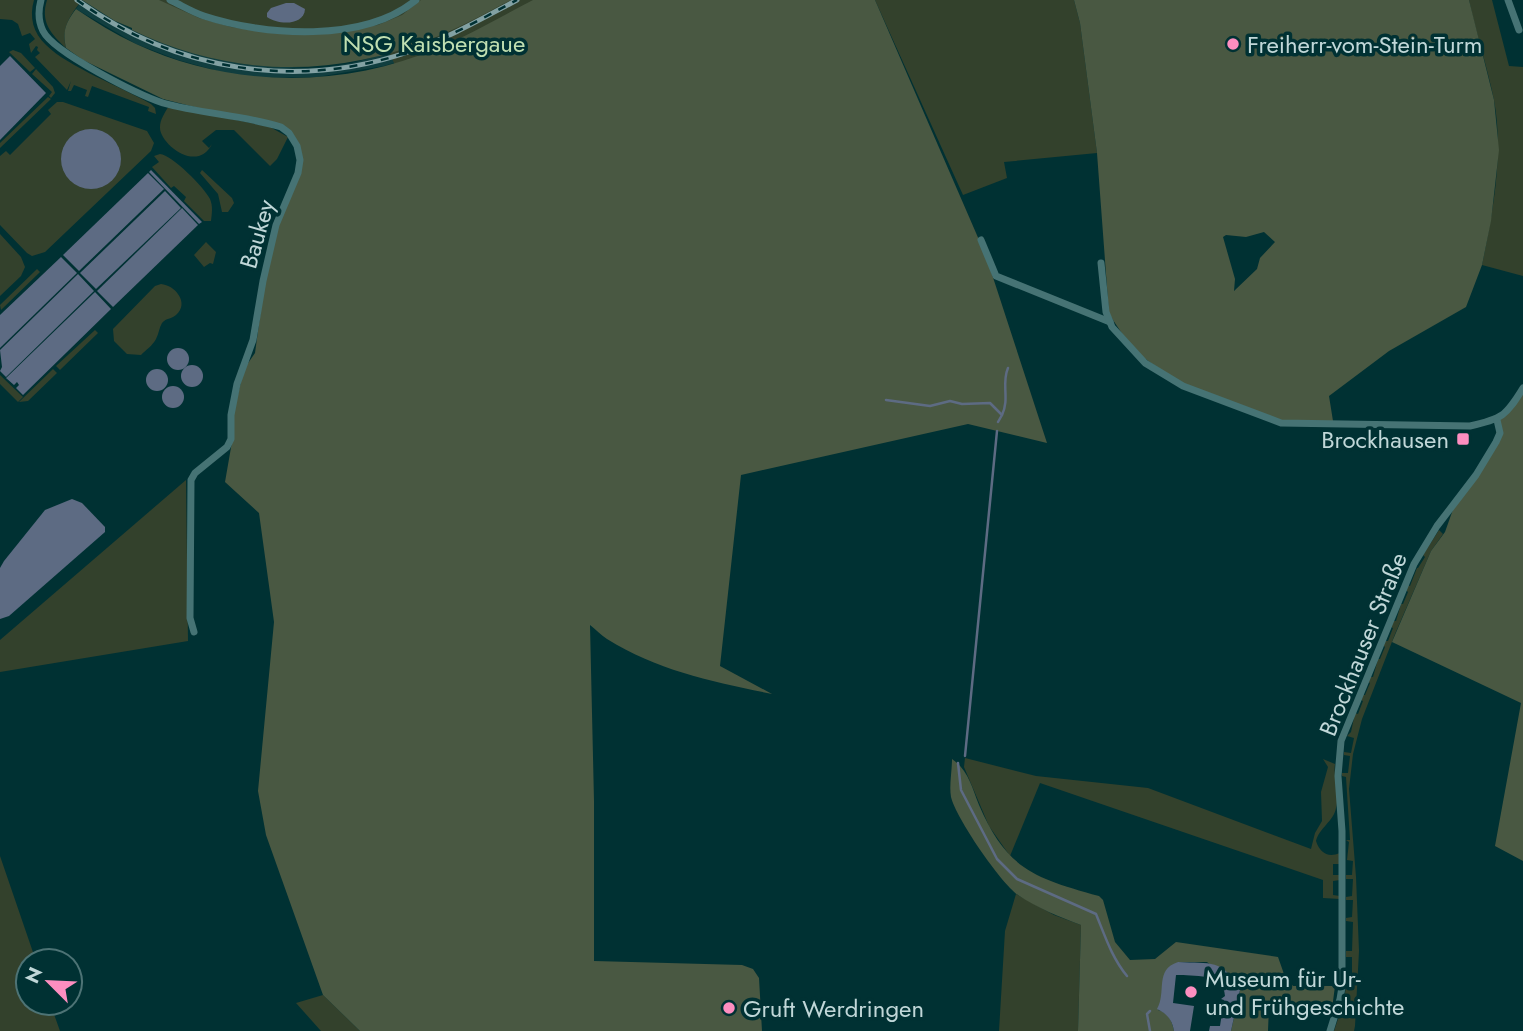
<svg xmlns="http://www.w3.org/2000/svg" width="1523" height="1031" font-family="Jost,sans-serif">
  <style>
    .built { fill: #113e3f }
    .green { fill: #33412c }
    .forest { fill: #495842; fill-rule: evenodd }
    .water { fill: #5d6b83 }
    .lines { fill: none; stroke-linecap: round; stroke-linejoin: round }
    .stream { stroke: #5d6b83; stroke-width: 2.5 }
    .street { stroke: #467374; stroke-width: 7 }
    .rail-casing { stroke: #82a1a3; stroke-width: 5 }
    .rail { stroke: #003133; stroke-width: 2.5; stroke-dasharray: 8; stroke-linecap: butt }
    .poi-dot { fill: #fd8ec0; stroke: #003133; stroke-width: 2.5 }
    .labels { text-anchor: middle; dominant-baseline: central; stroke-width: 7; stroke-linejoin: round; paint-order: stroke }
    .park-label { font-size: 24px; fill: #c0dfb1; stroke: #003133 }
    .poi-label { font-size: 24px; fill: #c0d7d8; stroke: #003133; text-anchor: start }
    .street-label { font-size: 24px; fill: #c0d7d8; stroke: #003133 }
  </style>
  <rect width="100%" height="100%" fill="#003133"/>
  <polygon class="built" points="82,0 115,21 145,36 179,49 243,64 305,68 326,67 352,63 410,47 410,58 384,66 317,77 260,78 225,73 178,60 136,44 76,9"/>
  <g class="green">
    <path d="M0,0H34C29,17 33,33 46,45C68,67 122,87 151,104L155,108L156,114L148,111L149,107L92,86L88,97L85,96L87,90L74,85L71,91H68L71,81L67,90L35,57L40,53L37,50L38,47L36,46L31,53L29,44L35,39L30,33L22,36L18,24L12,20L0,19Z"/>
    <path d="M47,0H82C70,16 61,27 66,48C51,34 40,22 47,0Z"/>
    <polygon points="87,0 764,0 400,76 388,50 353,58"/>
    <polygon points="875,0 1074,0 1080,23 1097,153 1004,162 1007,178 963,195"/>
    <path d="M1469,0H1492L1509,66L1523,67V276L1482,265C1493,211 1504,154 1494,100C1487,66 1476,33 1469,0Z"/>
    <polygon points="13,50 21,53 35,68 30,72 9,52"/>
    <polygon points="36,69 53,87 55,93 51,98 49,96 52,92 32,74"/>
    <polygon points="48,97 51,99 0,148 0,143"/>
    <polygon points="57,102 63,102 147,131 154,143 151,151 45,252 32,256 27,253 0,225 0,156 6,151 10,155 51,114 48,110"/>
    <path d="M169,106L270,127L288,137L277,159L270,166L234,130H216L202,141L209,148L212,144C197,174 159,143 160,127C160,120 165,112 169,106Z"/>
    <path d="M160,154C172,155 204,187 210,199C213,206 212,213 211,221H204L184,201L186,197L174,186L171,188L152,167L159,162L154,156Z"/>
    <polygon points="202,170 232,198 234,203 228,212 222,212 218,194 200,173"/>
    <polygon points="0,234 21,257 25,267 21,276 0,296"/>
    <polygon points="206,242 216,252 213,264 210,263 204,267 194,255"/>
    <polygon points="37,269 40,272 1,310 0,305"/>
    <path d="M161,284C175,285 190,303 176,315C170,320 167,317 162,323C159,328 159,333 156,339C153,345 146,350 141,355L127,354L114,341L113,329L155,286Z"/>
    <polygon points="95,330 98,333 60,370 56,366"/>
    <polygon points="53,369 57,373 28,401 19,402"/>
    <polygon points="0,375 23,397 18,402 0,384"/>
    <polygon points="186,480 188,641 0,672 0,640"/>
    <polygon points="1439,530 1443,534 1431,551 1395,634 1362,719 1353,754 1349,789 1356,877 1359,951 1355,1026 1354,1031 1334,1031 1342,1007 1348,1001 1345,994 1346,986 1352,986 1352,957 1346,957 1346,951 1352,951 1353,922 1346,921 1346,918 1352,917 1353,900 1346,900 1346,897 1352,896 1353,879 1346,879 1346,875 1352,875 1353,861 1347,860 1349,842 1346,840 1350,840 1346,777 1342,776 1342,773 1348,773 1350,756 1344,755 1344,752 1351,753 1354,738 1347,736 1351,732 1355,713 1358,714 1363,701 1361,700 1363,695 1365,695 1370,683 1368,682 1370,677 1373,677 1378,659 1380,659 1385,647 1383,645 1385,641 1388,641 1393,628 1391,627 1393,621 1396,621 1401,604 1403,604 1408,592 1406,590 1408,585 1410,586 1417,568 1418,568 1425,557 1423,555"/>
    <path d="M965,758L1036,776L1148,788L1311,849L1315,833L1322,821L1321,792L1328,767L1323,759L1335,764C1333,778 1340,794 1336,808C1334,821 1319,828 1316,841C1320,853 1328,858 1340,853V864H1333V875H1339L1340,880L1333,881V895L1340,896V899L1323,898V880L1040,783L1010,856L989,826L964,767Z"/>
    <polygon points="0,856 36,961 28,961 28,1003 50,1003 60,1031 0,1031"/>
    <polygon points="1016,894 1054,915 1081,925 1078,1031 999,1031 1005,931"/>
    <polygon points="323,995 360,1031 321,1031 296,1003"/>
  </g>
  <g class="forest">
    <path d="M82,0H159L199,18L231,27L271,33L308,35L378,25L402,15L421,0H511C486,13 461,27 434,38C333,79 230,77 132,30V28L115,21Z"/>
    <path d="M533,0H875L986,256L1047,443L968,424L741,475L720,666L772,694C714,682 658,671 607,639C601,635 595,629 590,625L594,801V961L742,965L753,969L759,978L762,1031H360L323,995L266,835L258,791L274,622L259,513L225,482L233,436V415L244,369L255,353L265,280L277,225L301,159L290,131L163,99L83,60L66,48C62,31 66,22 76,9C95,22 115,34 136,44C231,88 342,89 438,48C470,35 502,16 533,0Z"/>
    <path d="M1074,0H1469L1494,100L1499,150L1491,221L1482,265L1466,307L1389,351L1329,396L1333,421L1281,422L1183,386L1133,350L1109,314L1097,153L1080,23ZM1264,232L1275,242L1260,258L1257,269L1234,291L1235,279L1223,237L1226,235L1246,237Z"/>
    <polygon points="1523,388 1523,861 1495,846 1521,703 1392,642 1431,551 1445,532 1456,501 1496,442 1497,420"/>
    <path d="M952,759C968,770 972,787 979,805C1007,870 1035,878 1099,896L1103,900L1115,942L1130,960L1155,959L1176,942L1278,957L1284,974L1293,986H1335L1332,1009L1269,1006L1268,1031H1231L1240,991L1207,962H1178L1158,1010C1169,1013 1172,1021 1174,1031H1078L1081,925C1060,917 1037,908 1018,895C1000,882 956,818 951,797C949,786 952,771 952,759Z"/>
  </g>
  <g class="water">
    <path d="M286,3H294L305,9C304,26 278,25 267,17V13L271,8Z"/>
    <polygon points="10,56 46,93 0,140 0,66"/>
    <circle cx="91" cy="159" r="30"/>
    <polygon points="151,170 202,222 199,224 149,172"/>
    <polygon points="148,173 164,189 79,271 63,255"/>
    <polygon points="165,191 181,208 96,289 80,273"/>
    <polygon points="182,208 198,225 113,307 97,291"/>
    <polygon points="61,257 77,273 0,348 0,315"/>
    <polygon points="78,274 94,291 6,377 0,371 2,367 0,350"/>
    <polygon points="95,292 111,309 23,395 16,388 19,385 17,382 14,385 6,378"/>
    <circle cx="178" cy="359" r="11"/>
    <circle cx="192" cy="376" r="11"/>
    <circle cx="157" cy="380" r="11"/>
    <circle cx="173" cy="397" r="11"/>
    <polygon points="72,499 82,503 105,527 105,532 9,616 0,619 0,568 4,561 45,510"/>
    <path d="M1178,962C1211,964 1222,958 1240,990L1231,1031H1209L1210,1026H1220L1224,1000L1221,999L1225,996C1224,973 1193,976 1176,975L1173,1003L1194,1006L1190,1031H1174C1172,1019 1167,1014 1157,1009C1167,992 1154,970 1178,962Z"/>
  </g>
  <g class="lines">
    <g class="stream">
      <polyline points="886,400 930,406 950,401 962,404 990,403 1002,415 998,422"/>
      <path d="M1002,415C1010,398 1001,384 1008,368"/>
      <polyline points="965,756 997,431"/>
      <path d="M958,763L961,790L997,859L1017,879L1096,914C1105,936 1112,958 1127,976"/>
      <polyline points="1150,1031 1147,1014 1150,1011"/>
    </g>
    <g class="street">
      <path d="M41,0C38,11 38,21 43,31C54,53 139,95 163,103C202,114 243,115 281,127L289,133L297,146L300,160L298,173L276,225L263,281L253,340L237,384L231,415V439L227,447L195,473L191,480L190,618L194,632"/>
      <path d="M170,0C181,5 192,12 204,16C265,36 364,43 416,0"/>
      <polyline points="1508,0 1519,30"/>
      <polyline points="981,240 996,276 1110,322"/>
      <path d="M1101,263L1106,312L1112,327L1145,363L1183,386L1281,423L1470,426C1502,419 1506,416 1523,388"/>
      <polyline points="1330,1031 1340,999 1342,987 1342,831 1338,776 1341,741 1414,564 1437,526 1476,475 1496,442 1500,433 1497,420"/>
    </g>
    <defs>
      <path id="rail" d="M77,0C175,71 297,91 411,51C448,38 483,18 517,0"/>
    </defs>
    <use href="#rail" class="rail-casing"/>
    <use href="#rail" class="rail"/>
  </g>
  <g class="poi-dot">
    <circle cx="1233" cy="44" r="7"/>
    <rect x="1456" y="432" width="14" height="14" rx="3.5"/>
    <circle cx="1191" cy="992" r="7"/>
    <circle cx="729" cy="1008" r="7"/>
  </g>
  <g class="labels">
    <g class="park-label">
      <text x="434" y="43">NSG Kaisbergaue</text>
    </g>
    <g class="poi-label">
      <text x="1247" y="44">Freiherr-vom-Stein-Turm</text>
      <text x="1449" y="439" text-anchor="end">Brockhausen</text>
      <text x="1205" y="978">Museum für Ur-<tspan x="1205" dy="28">und Frühgeschichte</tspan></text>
      <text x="743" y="1008">Gruft Werdringen</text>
    </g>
    <g class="street-label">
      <text transform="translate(257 234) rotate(-74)">Baukey</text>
      <text transform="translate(1363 644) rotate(-68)">Brockhauser Straße</text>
    </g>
  </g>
  <g transform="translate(49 982) rotate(294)"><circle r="33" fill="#003133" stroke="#4d7375" stroke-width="2"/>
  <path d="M0-5L12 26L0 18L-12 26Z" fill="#fd8ec0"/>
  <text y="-10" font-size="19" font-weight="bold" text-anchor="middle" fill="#c0d7d8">N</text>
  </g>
</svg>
